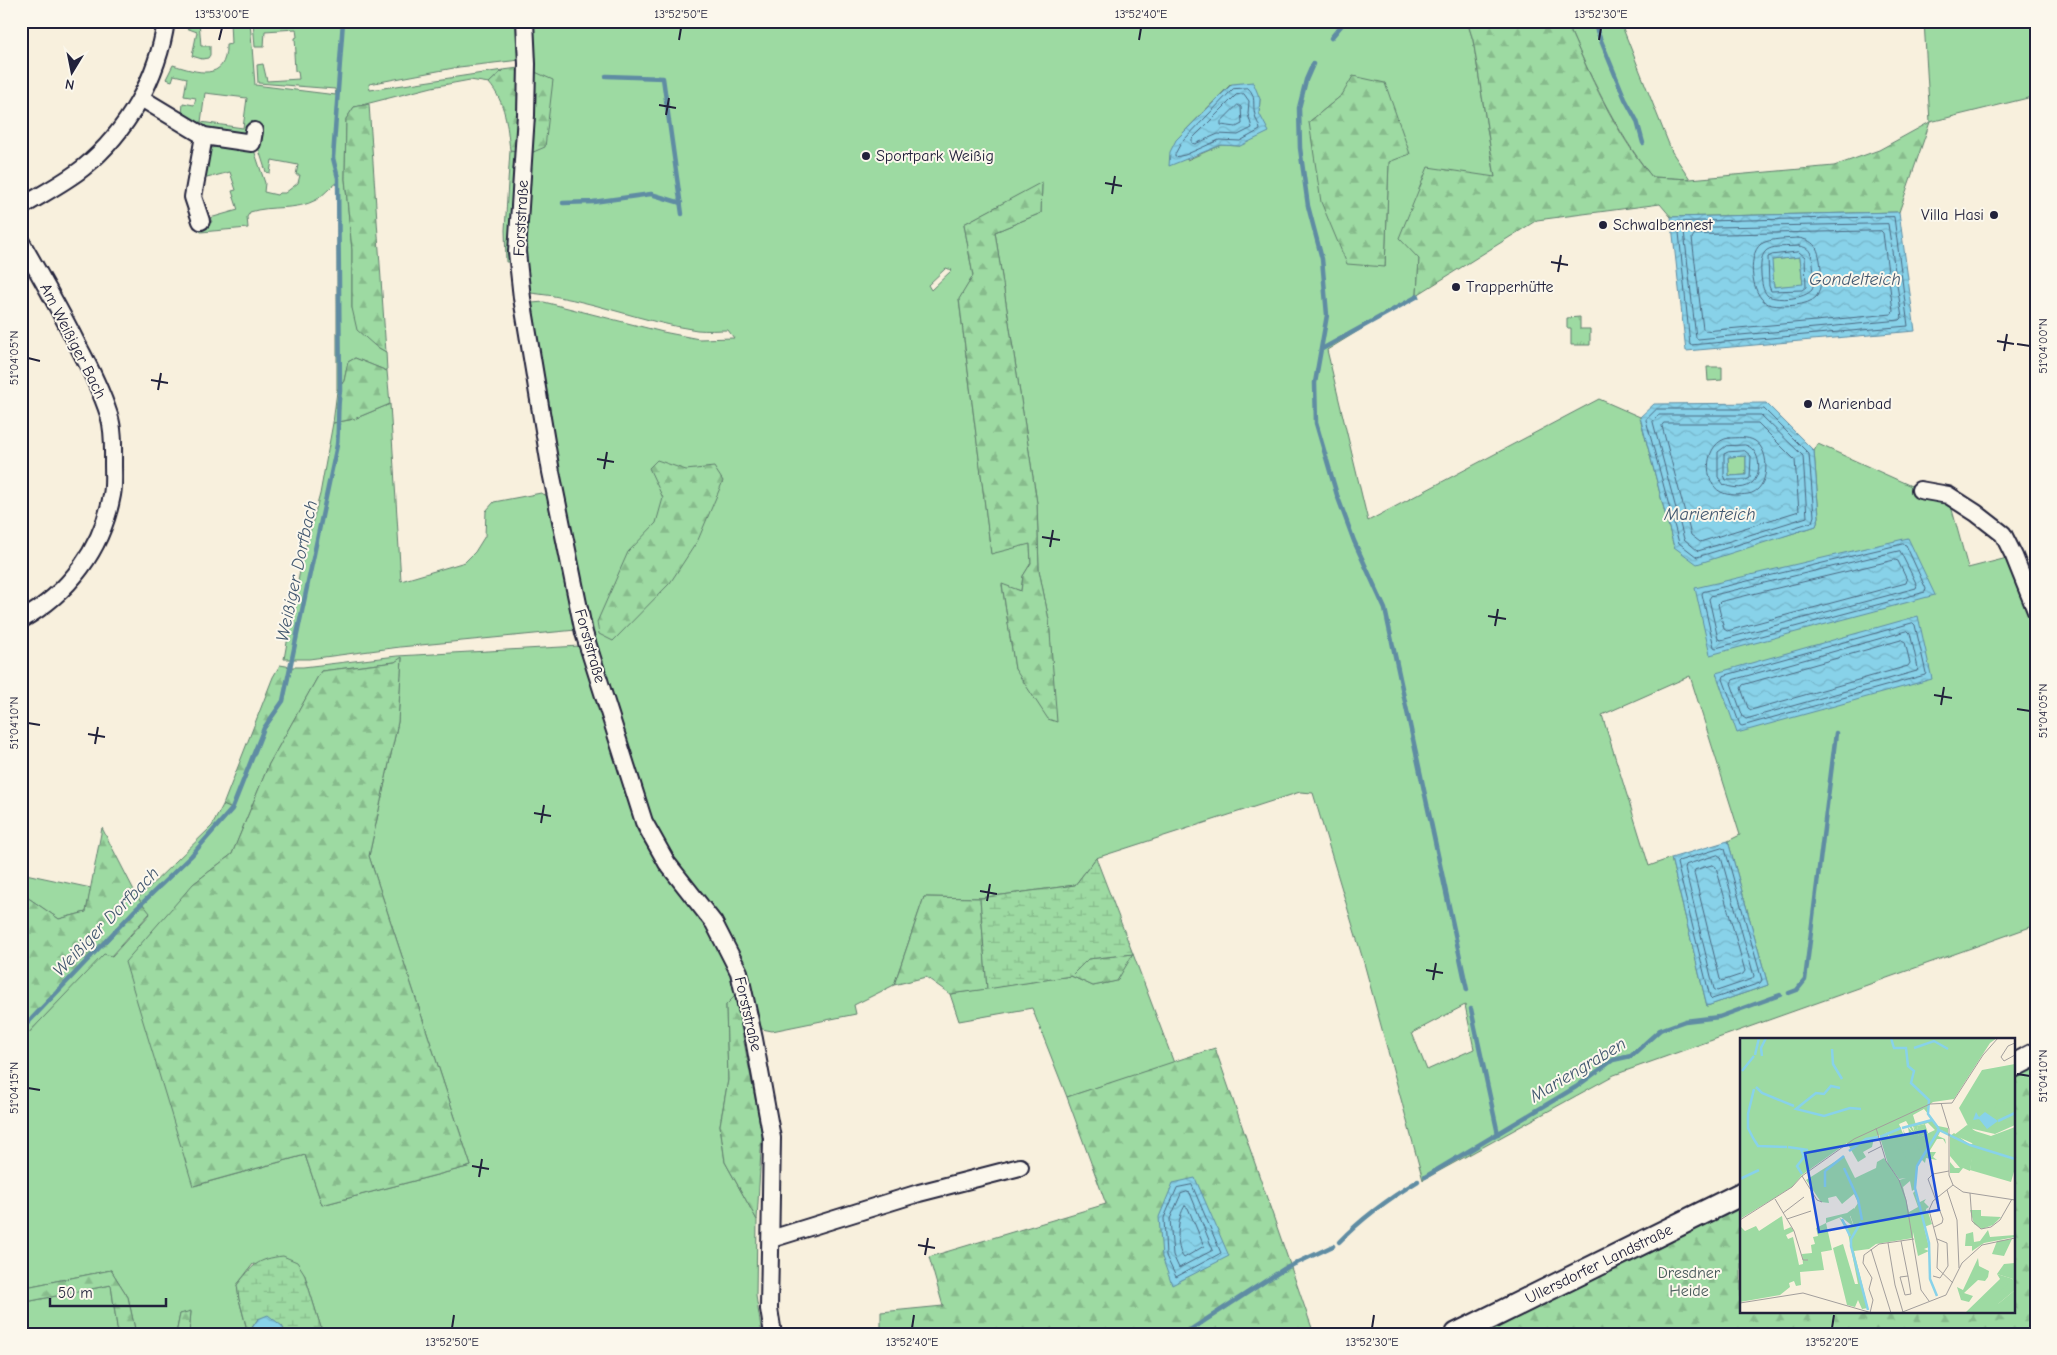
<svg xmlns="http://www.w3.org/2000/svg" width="2057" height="1355" font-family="'Comic Neue',sans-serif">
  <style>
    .green { fill: #9ddaa2; stroke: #607e6e; fill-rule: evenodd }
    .forest { fill: url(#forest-firs); stroke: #607e6e }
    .wetland { fill: url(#wetland-marsh); stroke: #607e6e }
    .park { fill: url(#park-tufts); stroke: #607e6e }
    .water { fill: url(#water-waves); stroke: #5f8ca3; fill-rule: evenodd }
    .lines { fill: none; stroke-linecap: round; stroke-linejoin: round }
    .shore { stroke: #4b6881; stroke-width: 1 }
    .stream { stroke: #5f8ca3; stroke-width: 4.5 }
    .street-casing { stroke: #22223b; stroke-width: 20 }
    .secondary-casing { stroke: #22223b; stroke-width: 26 }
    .street { stroke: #fbf7ec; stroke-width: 16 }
    .secondary { stroke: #fbf7ec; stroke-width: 22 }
    .ticks { fill: none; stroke: #22223b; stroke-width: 2 }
    .poi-dot { fill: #22223b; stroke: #fbf7ec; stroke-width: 2 }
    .labels { text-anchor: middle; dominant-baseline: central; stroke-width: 4; stroke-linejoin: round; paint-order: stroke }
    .poi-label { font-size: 16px; fill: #22223b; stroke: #fbf7ec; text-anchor: start }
    .street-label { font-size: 16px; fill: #22223b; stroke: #fbf7ec }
    .park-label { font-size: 16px; fill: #47595a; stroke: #fbf7ec }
    .water-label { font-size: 18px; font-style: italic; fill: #41576f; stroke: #fbf7ec }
    .inset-river { fill: none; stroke: #88d2e9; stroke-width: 2.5 }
    .inset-road { fill: none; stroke: #a29e9c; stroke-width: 1 }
    .view { fill: #1d4ed8; fill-opacity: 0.15; stroke: #1d4ed8; stroke-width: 2.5 }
    .inset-edge { fill: none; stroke: #22223b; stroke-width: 2.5 }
    .neatline { fill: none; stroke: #22223b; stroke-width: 2 }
    .ticks-label { font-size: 12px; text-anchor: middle; fill: #22223b }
  </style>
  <defs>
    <pattern id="forest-firs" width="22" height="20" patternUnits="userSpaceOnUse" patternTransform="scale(1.25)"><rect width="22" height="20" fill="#9ddaa2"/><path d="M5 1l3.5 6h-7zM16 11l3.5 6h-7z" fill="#87bb8c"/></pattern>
    <pattern id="wetland-marsh" width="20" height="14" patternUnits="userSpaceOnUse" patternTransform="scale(1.25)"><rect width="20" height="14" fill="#9ddaa2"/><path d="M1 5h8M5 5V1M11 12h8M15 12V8" fill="none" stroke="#87bb8c"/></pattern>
    <pattern id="park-tufts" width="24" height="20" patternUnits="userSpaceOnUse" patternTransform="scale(1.25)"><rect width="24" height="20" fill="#9ddaa2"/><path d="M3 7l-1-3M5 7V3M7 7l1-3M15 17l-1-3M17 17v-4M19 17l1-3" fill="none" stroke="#87bb8c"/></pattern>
    <pattern id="water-waves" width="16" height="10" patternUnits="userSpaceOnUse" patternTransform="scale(1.25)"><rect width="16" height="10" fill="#88d2e9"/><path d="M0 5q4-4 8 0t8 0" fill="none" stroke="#75b4c9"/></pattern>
  </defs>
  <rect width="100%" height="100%" fill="#f8f0dd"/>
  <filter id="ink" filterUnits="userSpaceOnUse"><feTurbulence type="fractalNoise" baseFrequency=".02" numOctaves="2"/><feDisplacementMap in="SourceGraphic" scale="10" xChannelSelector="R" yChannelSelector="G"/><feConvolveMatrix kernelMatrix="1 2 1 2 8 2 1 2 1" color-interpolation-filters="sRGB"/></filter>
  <g filter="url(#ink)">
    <g class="green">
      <polygon points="182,21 199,21 201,46 210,46 210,55 208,58 202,59 192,56 197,32 181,26"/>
      <path d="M230,21H250L255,85L336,95L335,89L258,83L257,65L263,64L267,81L299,79L298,71H295L294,53H296L295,38L297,37L296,29L265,31L264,47H255L253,21H518L520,60L459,67L369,84L370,90L503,70L489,83L470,80L432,87L354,107L346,119L345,179L352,250V308L374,345L386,352L387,371L355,358L348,362L344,381L337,390V182C330,187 324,195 316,200C296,211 271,205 250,212L247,217L248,228L201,232L193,226L212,222L210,218L238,210L232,191L236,190L230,172L203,179L205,187L198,189L206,150L218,146L254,150L265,183L264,192L277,195L279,193H285L298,183L300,175H296L298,165L272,160L270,173L266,172L258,147L261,125L250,124L247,138L208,132L182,114L183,103L194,105L196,98L184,96L187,78L174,75L172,81L166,79L173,65C196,72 227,83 226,45L231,44ZM205,93L247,98L243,128L201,122Z"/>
      <path d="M531,21H1467L1473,40L1495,178L1419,259L1417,295L1327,350L1368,521L1599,399L1640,417L1674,547L1784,536L1816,526L1819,517L1814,451L1818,444L1920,490L1948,495L1968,568L2011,557L2036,621V925L1614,1075L1423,1180L1364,963L1313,793L1300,792L1096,858L1075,885L980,898L924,897L894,985L854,1005L856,1014L772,1031L762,1029L756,1015L650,819L590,630L562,496L532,303L544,302L663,332L699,339L734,338L728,330C718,330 707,331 697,330C641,322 587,298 531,293L525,270V245L531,153L545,146L533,71ZM1231,84L1260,99L1259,113L1240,146L1221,145L1187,160L1176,140ZM1342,95L1410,154L1389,161L1385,267L1309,122ZM1042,183L1041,213L995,232L1037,503L1039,570L1049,620L1056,721L1015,669L1002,585L1021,591L1023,576L1031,563L1030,543L991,553L959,300L973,276L964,224ZM946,268L952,270L931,290L928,285ZM1690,676L1740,835L1728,841L1768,985L1707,1006L1671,858L1649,866L1602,715ZM1465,1005L1474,1049L1427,1070L1412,1033Z"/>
      <path d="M1566,21H1620L1672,152L1690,179L1652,177C1615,130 1590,76 1566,21Z"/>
      <polygon points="1924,21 2036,21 2036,96 1930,122"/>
      <polygon points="510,150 518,151 510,262 506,262 505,230"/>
      <polygon points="1800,257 1803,285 1774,287 1771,260"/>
      <polygon points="1707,367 1722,367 1722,380 1708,381"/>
      <polygon points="390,404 401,581 465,562 475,552 485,536 486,511 494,502 541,493 550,497 564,576 576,630 400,647 309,659 284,659 301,565 320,494 333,423 354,419"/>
      <polygon points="1746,456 1746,475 1729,476 1728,457"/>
      <path d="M580,646L638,832L662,871L708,930L730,974L735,996L726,1005L728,1080L720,1125L725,1162L757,1220L756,1296L762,1334H584L580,1331L565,1334H323L304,1273L253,1264L237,1285L239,1299L248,1334H189L191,1312L180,1314L176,1334H136L128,1297L111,1270L21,1288V1041L104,953L112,956L150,914L138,898L212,826L223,805L232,808L264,728L283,701L292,667H303L397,656ZM402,658L398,722L369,856L471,1166L322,1205L305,1155L194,1186L193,884L232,854L269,764L321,671L395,662Z"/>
      <polygon points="21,873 91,888 86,912 59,919 24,895 21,891"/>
      <polygon points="1133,954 1174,1063 1067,1097 1032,1008 959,1021 950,994 1071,976 1093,986 1116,981"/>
      <polygon points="111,1285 118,1334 21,1334 21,1303"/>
    </g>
    <g class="forest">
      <path d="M1467,21H1566C1590,76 1614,131 1652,177L1690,179L1834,166L1879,150L1930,122L1899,212L1671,217L1660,204L1537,220L1417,295L1419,259L1399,238L1428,167L1495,177L1473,40Z"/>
      <path d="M519,68L533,71L553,80L545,147L531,153L510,150C507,125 506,103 489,83L503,70Z"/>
      <polygon points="1353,76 1385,83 1410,154 1389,162 1385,267 1347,264 1321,202 1309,122 1342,95"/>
      <polygon points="369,104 386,352 374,345 357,330 352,308 352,250 345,179 346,119 354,107"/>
      <polygon points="1042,182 1041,213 995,232 1037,503 1039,570 1049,620 1057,722 1048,719 1015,669 1002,584 1021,591 1023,576 1031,563 1030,544 991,554 959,299 973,276 964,224"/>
      <polygon points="355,358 387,371 390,404 354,419 333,423 337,391 344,381 348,362"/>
      <polygon points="657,460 686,470 714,467 723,481 698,540 670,583 613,641 599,634 597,622 628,552 656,523 663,498 649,468"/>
      <polygon points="402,657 398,722 369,856 471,1166 322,1205 305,1155 193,1186 125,962 193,884 232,854 269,764 321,671 395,662"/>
      <polygon points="280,665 292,667 283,701 264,728 232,809 223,805 273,677"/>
      <polygon points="102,828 138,898 150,913 111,956 104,954 21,1041 21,891 24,895 59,919 86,912"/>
      <polygon points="924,897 980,898 987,989 950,994 926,977 894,985"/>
      <polygon points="1133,954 1117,981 1093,986 1071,976 1088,959"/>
      <polygon points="735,996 762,1134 757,1220 725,1162 720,1125 728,1080 726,1005"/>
      <polygon points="1215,1048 1314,1334 881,1334 881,1312 943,1306 929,1257 1106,1204 1067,1097"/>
      <polygon points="2036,1058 2036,1334 1457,1334 1741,1202 1741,1311 2013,1311 2013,1068"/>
      <polygon points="111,1270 128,1297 136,1334 118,1334 111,1285 21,1303 21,1288"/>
      <polygon points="191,1311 189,1334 176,1334 180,1314"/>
    </g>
    <g class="wetland">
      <polygon points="1096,858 1133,954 1088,959 1071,976 987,989 980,898 1075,885"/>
      <path d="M283,1256L297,1262L304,1273L323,1334H286L282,1326L258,1319L248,1333L239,1299L237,1285C253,1265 257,1259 283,1256Z"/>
    </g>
    <polygon class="park" points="1580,317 1580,329 1590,329 1590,345 1571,345 1571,328 1567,328 1567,318"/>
    <g class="water">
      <polygon points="1253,82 1260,99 1259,113 1269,132 1240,146 1221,145 1169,166 1170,152 1176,140 1232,84"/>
      <path d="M1899,212L1915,331L1686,351L1671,217ZM1800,257L1803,284L1774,287L1772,260Z"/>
      <path d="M1766,403L1814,451L1819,517L1816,526L1697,564L1674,547L1640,417L1654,404ZM1746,456V475L1729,476L1728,457Z"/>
      <polygon points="1908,538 1935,595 1710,655 1695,588"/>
      <polygon points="1918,616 1932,679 1737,733 1716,673"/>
      <polygon points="1728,841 1768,985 1707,1006 1671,858"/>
      <polygon points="1195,1178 1229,1256 1172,1285 1162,1257 1159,1217 1173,1183"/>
      <polygon points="268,1315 282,1326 286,1334 248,1334 258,1319"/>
    </g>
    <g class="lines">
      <g class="shore">
        <path d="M1248,88C1257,96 1252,105 1255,115C1256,121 1260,125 1260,130L1240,141L1219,140L1185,155L1175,157V154L1181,143L1233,89Z"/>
        <polygon points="1244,94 1249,101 1248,114 1252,128 1238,135 1218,134 1195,144 1192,143 1192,139 1236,95"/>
        <polygon points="1238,105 1241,107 1242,124 1236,127 1221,125 1221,122"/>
        <polygon points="1894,217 1908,326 1690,345 1678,222"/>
        <polygon points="1888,224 1902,318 1900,320 1698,339 1696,338 1684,231 1685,228"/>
        <polygon points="1881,231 1883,233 1893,311 1892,314 1705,331 1703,329 1692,238 1694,235"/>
        <path d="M1798,238C1805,239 1811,241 1815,246C1822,255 1824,288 1816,297C1808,306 1783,307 1772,305C1751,302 1746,255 1761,244C1771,238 1787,239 1798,238Z"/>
        <path d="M1799,246C1803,247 1807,247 1810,252C1814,258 1815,283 1812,290C1804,299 1779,301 1768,296C1762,290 1762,283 1761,275C1759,242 1772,248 1799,246Z"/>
        <polygon points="1799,252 1805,257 1806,287 1802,290 1771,291 1769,286 1768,257 1772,255"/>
        <polygon points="1657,409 1764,409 1809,454 1814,516 1812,522 1697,557 1679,543 1646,420"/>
        <polygon points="1659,415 1761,415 1803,456 1807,517 1698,551 1684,539 1653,422"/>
        <polygon points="1664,423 1758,423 1795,460 1799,511 1700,542 1691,535 1662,426"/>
        <path d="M1729,438C1737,438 1747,436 1755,441C1771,451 1770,491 1748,494C1740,495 1728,496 1721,492C1702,483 1704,441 1729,438Z"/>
        <path d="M1745,445C1766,449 1766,500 1724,485L1718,477V452L1726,446Z"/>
        <polygon points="1745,451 1751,456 1750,478 1746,480 1726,480 1724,475 1724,454 1728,452"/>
        <polygon points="1903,544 1906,545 1926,589 1925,592 1716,648 1714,647 1702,594 1703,592"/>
        <polygon points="1900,551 1917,585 1916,588 1721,640 1718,639 1709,599 1711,596"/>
        <polygon points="1895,560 1898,561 1907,580 1906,583 1727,631 1724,629 1718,604 1720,602"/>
        <polygon points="1913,623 1915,625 1926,673 1925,675 1742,726 1740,725 1723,679 1724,676"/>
        <polygon points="1908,631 1910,633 1918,668 1917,671 1746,719 1743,717 1731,683 1733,680"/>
        <polygon points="1902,640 1905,642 1910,663 1908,666 1751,710 1748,708 1741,688 1743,685"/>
        <polygon points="1722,848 1725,849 1762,980 1760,983 1712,999 1710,997 1677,863 1679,861"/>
        <polygon points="1718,855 1721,857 1754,976 1752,979 1717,991 1714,989 1685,868 1686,865"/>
        <polygon points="1713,865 1716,867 1745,971 1743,974 1722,981 1720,979 1694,873 1695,870"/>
        <polygon points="1192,1185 1221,1253 1176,1277 1166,1256 1164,1218 1177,1188"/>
        <polygon points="1187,1192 1190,1193 1213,1250 1179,1268 1173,1255 1170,1219 1181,1194"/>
        <path d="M1185,1206L1188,1208L1204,1246L1184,1258C1175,1249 1177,1216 1185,1206Z"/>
      </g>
      <g class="stream">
        <polyline points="1593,21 1625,99 1637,121 1643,143"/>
        <polyline points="1331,38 1345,21"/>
        <polyline points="1313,64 1306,80 1299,108 1300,148 1308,206 1322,259 1327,315 1315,383 1316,423 1337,495 1354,541 1385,609 1467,990"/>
        <polyline points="606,76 663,78 682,214"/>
        <polyline points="563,203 593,202 651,194 681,203"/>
        <polyline points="1322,349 1418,296"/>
        <polyline points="1789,993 1797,990 1805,980 1836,733"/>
        <polyline points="1471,1009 1498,1134"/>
        <path d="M21,1030L135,910L191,856L232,809L264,728L283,701L337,445C339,427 337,409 340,391L338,178L333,158L343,21"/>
        <polyline points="1425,1177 1576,1087 1613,1060 1631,1056 1660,1030 1685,1021 1719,1017 1780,995"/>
        <path d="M1339,1242C1363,1217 1388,1199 1418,1181"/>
        <polyline points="1184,1334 1284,1269 1333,1246"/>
      </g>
      <defs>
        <g id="street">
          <polyline points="525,21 527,64 526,115 517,252 522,298 551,472 584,633 644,822 667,863 714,923 739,972 754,1039 772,1138 769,1309 773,1334"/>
          <polyline points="141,98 204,136 252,143 254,131"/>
          <path d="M21,207C42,194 64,183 83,168C127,132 158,78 166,21"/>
          <polyline points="201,221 193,197 204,136"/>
          <path d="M21,242C40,275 59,308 76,342C89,366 101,390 109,415C114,431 113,448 113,464C113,474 114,485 112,495C102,549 69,593 21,620"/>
          <polyline points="1920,490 1948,495 1976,513 2003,534 2014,556 2036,611"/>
          <polyline points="771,1239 919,1193 1020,1167"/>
        </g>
        <g id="secondary">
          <polyline points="2013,1066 2036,1054"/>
          <polyline points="1457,1334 1741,1194"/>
        </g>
      </defs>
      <use href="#street" class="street-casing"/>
      <use href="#secondary" class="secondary-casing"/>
      <use href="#street" class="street"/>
      <use href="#secondary" class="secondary"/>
    </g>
  </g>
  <path class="ticks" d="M219,40L222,28M679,40L681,28M1139,40L1141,28M1599,40L1601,28M659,105L676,108M666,115L669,98M1105,183L1122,186M1112,194L1115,176M1551,262L1568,265M1558,272L1561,255M1997,341L2014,344M2017,344L2030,346M2004,351L2007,334M28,358L40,361M151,380L168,383M158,390L161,373M597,459L614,462M604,469L607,452M1042,537L1060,540M1050,547L1053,530M1488,616L1506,619M1495,626L1498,609M1934,695L1952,698M1941,705L1944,687M2017,709L2030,711M28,723L40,725M88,734L105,737M95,744L98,727M534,813L551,816M541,823L544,805M980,891L997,894M987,901L990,884M1426,970L1443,973M1433,980L1436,963M2017,1074L2030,1076M28,1088L40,1090M472,1166L489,1169M479,1177L482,1159M918,1245L935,1248M925,1255L928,1238M452,1328L454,1315M912,1328L914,1315M1372,1328L1374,1315M1832,1328L1834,1315"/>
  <g class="poi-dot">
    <circle cx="866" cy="156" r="5"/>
    <circle cx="1994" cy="215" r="5"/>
    <circle cx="1603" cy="225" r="5"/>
    <circle cx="1456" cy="287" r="5"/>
    <circle cx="1808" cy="404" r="5"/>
  </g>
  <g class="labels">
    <g class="poi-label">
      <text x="876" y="156">Sportpark Weißig</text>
      <text x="1984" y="215" text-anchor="end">Villa Hasi</text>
      <text x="1613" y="225">Schwalbennest</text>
      <text x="1466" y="287">Trapperhütte</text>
      <text x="1818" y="404">Marienbad</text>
    </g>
    <g class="street-label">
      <text transform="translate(521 218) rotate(-87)">Forststraße</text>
      <text transform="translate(73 341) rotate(63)">Am Weißiger Bach</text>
      <text transform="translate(590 646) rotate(74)">Forststraße</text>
      <text transform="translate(748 1014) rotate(77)">Forststraße</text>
      <text transform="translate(1599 1264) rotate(-26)">Ullersdorfer Landstraße</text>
    </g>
    <g class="park-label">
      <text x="1689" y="1273">Dresdner<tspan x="1689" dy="18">Heide</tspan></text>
    </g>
    <g class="water-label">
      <text x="1855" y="279">Gondelteich</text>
      <text x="1710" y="514">Marienteich</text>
      <text transform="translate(297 571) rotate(-78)">Weißiger Dorfbach</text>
      <text transform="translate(106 922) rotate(-46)">Weißiger Dorfbach</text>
      <text transform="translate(1578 1070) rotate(-31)">Mariengraben</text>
    </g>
  </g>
  <g transform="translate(1740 1038)">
    <rect width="275" height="275" fill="#f8f0dd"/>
    <path d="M275,26V87L255,96L229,90L219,70L242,32ZM185,86L188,95L180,99L198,92L199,95L177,128L175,151L172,153L170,143L163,149L169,174L178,169L173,155L175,153L178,165L186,161L184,164L189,169L186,171V176L187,171L192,186L184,189L189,209L184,211L189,213L178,218L173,194V200L136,206L129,211L122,206L114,213L128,270L122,271L118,262L115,269L107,267L93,210L103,206L115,246H118L108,195L99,179L108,188H114L110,177L118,165L114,156L102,166L96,158L88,160L89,165L81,164L66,142L104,118L115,140L136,130L137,124L144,120L159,142L166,140L159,141L148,126L139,96L145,92L150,100L164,96L163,91L165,96L169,95L168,89L175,97L173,87L179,98L177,88ZM227,87L243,99L234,106L214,97ZM210,98L234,109L230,133L223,130L219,135H210V124L215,130H220L210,118ZM230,172H241V178L261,179L253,187L242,191L234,186ZM42,178L44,192L51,189L54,193L46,197L48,201L53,199L59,227L63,226L62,216L72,215L71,207L75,206L73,199L78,198L76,190L86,185L92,212L81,214L84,232L60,234L61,247L56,248L54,243L49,245L50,249L40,257L0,264V188L5,193L16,188L19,193ZM248,192L250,199L275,197V199L244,205L232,213V208H225L226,196L233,194L234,204L240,203ZM272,201L264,218L252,216L257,203ZM238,220L239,228L249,233L248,239L245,243L238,242L224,255L233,258L229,264L221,262L217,249L223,252ZM257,236L273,241L258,266L275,252V275H225L260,241Z" fill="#9ddaa2"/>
    <path d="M0,0H257L250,5L214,61L193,64L189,67V77L184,71L173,77L176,87L192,81L198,88L208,90V96L201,92L198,98L205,101L206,106L203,101H197L189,114H196L193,119L197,122L186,120L185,125L181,121L199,92L180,100L174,89L171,87L174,93L175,98L166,83L159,86L164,98L152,101L145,93L134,100L132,109L123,114L126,119L118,124L107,105L62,137L52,149L0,181ZM188,85L195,92L180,99L177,88ZM259,62L272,65L275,77L258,84L253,73ZM275,89V130L271,144L230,132L233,109L210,98L214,95L230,107L242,99H235L232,92L251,98ZM176,105L182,118L174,137L169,138V126L160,109ZM114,170V177L110,178L114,189L101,179L86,185V180L107,175ZM115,197L129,209V211L114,213ZM275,225V252L258,266L252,261L273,241L257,236L264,226Z" fill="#9ddaa2" fill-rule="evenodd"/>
    <path d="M236,74L239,79L245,74L258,83L247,91L239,81L233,82Z" fill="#88d2e9"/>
    <path class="inset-river" d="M151,0L154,10H166L168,28L174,33L171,45L189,62L188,76L199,91M174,10L194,3L208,11M92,11L93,26L102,41M15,17L19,0M22,18L21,10L26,0M2,33L14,18M16,49L22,55L54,68M100,50L91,48L84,56L76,55L56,71L84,78L110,70L121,71M14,51L8,76V90L13,100L18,108L47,109M258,83L275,75M162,90L192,82M197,91L230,107L275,121M140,99L161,90M48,109L68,112M61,111L64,119L57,128L62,136M109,113L126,101L139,99M104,130L118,161L122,182M85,133L104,118M0,141L19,132M85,149V133M102,181L110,198M121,184L111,201V208L128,272M197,258L190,241L189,205L175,150L177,128L199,92"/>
    <path class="inset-road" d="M275,5L268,8L261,19L264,23L275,17M201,65L209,91V137L213,147L223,154L275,162M136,90L146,123L159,142L166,162L181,252L189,263M128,115L142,108M62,138L77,162L82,164M207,152L217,182L219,230M230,155L232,183L241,191L251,189L260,182L272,161M35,161L54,193L63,222H68M43,175L64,159M47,181L71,173M0,182L52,149L62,138L114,101L190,66L212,65L243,17L258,0M194,189L202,185L203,181L188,141L193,136L209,133M161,203L168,238L171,256L165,257L160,239L168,238M148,205L155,247L163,274M131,211L151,275M193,238L200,240L208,228L207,205L197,201M213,245L197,230L198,206L189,172L193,163L213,147M0,265L63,255L132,275M130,275L133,262L129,251L132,240L123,225L124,217L139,206L174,201M160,275L206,257L222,225L242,207L275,200"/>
    <path class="view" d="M185,93L199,172L79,194L65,115Z"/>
    <rect width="275" height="275" class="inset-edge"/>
  </g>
  <rect width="2057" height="1355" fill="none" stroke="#fbf7ec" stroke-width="55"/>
  <g transform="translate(72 72) rotate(190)" stroke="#fbf7ec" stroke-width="4" paint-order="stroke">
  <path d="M0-4L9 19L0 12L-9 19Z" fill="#22223b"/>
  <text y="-8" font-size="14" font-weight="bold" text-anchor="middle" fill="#22223b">N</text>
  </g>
  <path d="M50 1298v8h116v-8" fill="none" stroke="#22223b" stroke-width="2.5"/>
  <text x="58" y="1298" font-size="15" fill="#22223b" stroke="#fbf7ec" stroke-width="4" paint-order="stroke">50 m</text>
  <rect x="28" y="28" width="2002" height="1300" class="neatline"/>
  <g class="ticks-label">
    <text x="222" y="18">13°53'00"E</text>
    <text x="681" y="18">13°52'50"E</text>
    <text x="1141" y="18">13°52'40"E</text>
    <text x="1601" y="18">13°52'30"E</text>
    <text transform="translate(2043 346) rotate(-90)" y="4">51°04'00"N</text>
    <text transform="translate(14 358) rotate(-90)" y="4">51°04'05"N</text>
    <text transform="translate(2043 711) rotate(-90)" y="4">51°04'05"N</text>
    <text transform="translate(14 723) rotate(-90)" y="4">51°04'10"N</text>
    <text transform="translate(2043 1076) rotate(-90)" y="4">51°04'10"N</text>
    <text transform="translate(14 1088) rotate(-90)" y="4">51°04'15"N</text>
    <text x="452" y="1346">13°52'50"E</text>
    <text x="912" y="1346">13°52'40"E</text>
    <text x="1372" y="1346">13°52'30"E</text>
    <text x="1832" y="1346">13°52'20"E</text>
  </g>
</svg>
